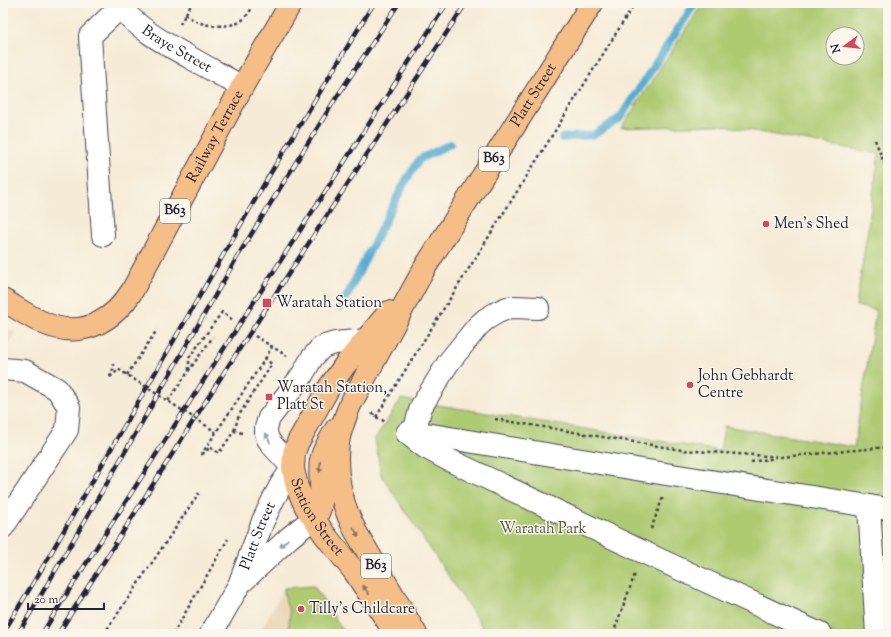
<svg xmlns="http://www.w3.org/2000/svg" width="891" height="637" font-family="'Sorts Mill Goudy',serif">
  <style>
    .built { fill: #ebd8ba }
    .green { fill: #aecb72; stroke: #687656; fill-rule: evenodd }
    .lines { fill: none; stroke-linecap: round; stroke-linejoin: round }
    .stream { stroke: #54add2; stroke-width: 8 }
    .minor-casing { stroke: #424052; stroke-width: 24 }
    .major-casing { stroke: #424052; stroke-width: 24 }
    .path { stroke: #424052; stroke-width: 2.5; stroke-dasharray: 3 3; stroke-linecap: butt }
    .minor { stroke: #fff; stroke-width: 22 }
    .major { stroke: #f6be87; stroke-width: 22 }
    .rail-casing { stroke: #22223b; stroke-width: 4.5 }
    .rail { stroke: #fbf7ec; stroke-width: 3; stroke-dasharray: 9; stroke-linecap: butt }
    .path-bridge { stroke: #424052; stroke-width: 2.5; stroke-dasharray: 3 3; stroke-linecap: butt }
    .oneway { fill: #9c9ca7 }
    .oneway2 { fill: #8c7061 }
    .poi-dot { fill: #d1495b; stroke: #fbf7ec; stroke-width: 1.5 }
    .labels { text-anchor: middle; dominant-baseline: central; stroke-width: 3; stroke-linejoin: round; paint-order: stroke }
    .shield { fill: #fbf7ec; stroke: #636270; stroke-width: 1 }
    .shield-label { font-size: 14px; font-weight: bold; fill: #22223b }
    .street-label { font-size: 15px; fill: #22223b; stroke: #fbf7ec }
    .poi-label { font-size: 15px; fill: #22223b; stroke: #fbf7ec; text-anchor: start }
    .park-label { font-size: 15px; fill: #4c554c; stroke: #fbf7ec }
  </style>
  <rect width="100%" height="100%" fill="#fbf7ec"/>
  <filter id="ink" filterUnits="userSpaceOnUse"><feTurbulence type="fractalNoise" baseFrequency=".025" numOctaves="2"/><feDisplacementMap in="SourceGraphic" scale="8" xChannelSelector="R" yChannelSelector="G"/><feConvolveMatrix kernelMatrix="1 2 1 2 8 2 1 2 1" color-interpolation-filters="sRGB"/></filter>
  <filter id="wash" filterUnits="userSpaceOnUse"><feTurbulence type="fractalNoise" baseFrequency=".012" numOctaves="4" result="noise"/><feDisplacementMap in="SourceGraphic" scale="16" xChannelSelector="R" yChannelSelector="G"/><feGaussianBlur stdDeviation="0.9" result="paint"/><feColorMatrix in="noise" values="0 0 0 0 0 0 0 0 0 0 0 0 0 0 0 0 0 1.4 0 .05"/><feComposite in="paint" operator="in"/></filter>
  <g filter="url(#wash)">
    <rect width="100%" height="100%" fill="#f6ebd6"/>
    <g class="built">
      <polygon points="3,326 15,333 5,349 3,350"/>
      <polygon points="314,586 346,634 259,634 284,588"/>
    </g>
    <g class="green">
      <path d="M703,3H888V634H487L381,475L375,439L401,399L720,451L724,426L854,447L876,310L856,306L879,154L721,125L621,128ZM833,34H857V58H833Z"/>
      <polygon points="314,586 342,629 335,634 288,634 290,613 286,603 284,588"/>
    </g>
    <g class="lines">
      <g class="stream">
        <polyline points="562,138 593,135 620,118 695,3"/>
        <polyline points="341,307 405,182 420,159 450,144"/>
      </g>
    </g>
  </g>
  <g filter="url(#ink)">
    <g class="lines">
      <defs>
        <g id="minor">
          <path id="s1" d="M117,3C136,28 164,43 191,58C208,68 225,77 242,87"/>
          <polyline points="103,235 90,36 120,7"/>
          <polyline points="538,308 513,307 507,308 498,312 486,319 478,326 448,363 421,407 414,432 672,475 888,509"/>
          <polyline points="3,369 25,371 57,389 69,407 67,430 3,527"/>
          <polyline points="407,433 425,447 447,459 643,552 820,634"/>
          <polyline points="869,506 877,634"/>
          <polyline points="243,581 290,537 314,518"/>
          <path id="s2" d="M211,634L239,585L263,521L274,498L282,483L293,468L272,445L268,439L266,433V428L269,418L301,377L312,358L320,349L325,346L335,343L367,340"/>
        </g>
        <g id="major">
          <path id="s3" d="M3,300C19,309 36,322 55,327C88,336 115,318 132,291L242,87L291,3"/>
          <path id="s4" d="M389,312L345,365L328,389L298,442L294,453L293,468L297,487L306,507L325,535L354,571L396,634"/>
          <path d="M314,518C316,516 318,514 319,511C325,498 318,475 321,460C323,449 331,439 336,429"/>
          <path id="s5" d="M416,634L356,532C341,504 333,468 339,437C342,425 346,415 350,405L424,269L592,3"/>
        </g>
      </defs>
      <use href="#minor" class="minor-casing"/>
      <use href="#major" class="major-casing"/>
      <g class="path">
        <path d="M185,14C190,18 195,21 201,23C211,27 233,27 241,21C248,16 251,9 255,3"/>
        <polyline points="180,24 192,3"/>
        <polyline points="875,140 888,173"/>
        <polyline points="255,336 287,356"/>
        <polyline points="265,359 272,347"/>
        <polyline points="189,370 189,358 222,312 234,321"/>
        <polyline points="127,375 157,330"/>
        <polyline points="110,377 114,367 114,364"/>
        <polyline points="168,401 199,356 213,337"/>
        <polyline points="372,413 376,417 386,422"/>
        <polyline points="376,417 635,3"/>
        <polyline points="495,419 682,450 781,457"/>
        <polyline points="202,454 207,451 209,447 219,453 234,431 242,433"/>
        <polyline points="201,455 265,359 272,364 239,415 234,431"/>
        <polyline points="781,457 888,447"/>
        <polyline points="751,462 776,458"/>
        <polyline points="651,529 663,497"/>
        <polyline points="104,634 199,493"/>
        <polyline points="173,634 228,539"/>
        <polyline points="613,634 635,574"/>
      </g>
      <use href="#minor" class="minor"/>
      <use href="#major" class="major"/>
      <defs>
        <g id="rail">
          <polyline points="3,633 44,565 270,174 374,3"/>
          <polyline points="18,634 111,476 239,254 336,98 399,3"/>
          <polyline points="42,634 64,598 239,325 447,3"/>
          <polyline points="58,634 223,374 466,3"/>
        </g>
      </defs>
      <use href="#rail" class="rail-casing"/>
      <use href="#rail" class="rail"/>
      <polyline class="path-bridge" points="110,377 115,373 118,369 216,432"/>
    </g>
    <defs><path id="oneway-solid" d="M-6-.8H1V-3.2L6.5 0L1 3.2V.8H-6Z"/></defs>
    <g class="oneway">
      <use href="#oneway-solid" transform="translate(268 438) rotate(-115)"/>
      <use href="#oneway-solid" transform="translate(284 543) rotate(137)"/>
    </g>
    <g class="oneway2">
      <use href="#oneway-solid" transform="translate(320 467) rotate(93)"/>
      <use href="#oneway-solid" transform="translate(356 532) rotate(60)"/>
      <use href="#oneway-solid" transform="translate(366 590) rotate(-124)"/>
    </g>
  </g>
  <g class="poi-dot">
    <circle cx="766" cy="224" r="4"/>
    <rect x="262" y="298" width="10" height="10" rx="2"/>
    <circle cx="690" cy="385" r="4"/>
    <rect x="265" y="393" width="8" height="8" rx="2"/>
    <circle cx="301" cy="609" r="4"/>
  </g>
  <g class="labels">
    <g class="shield">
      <rect x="479" y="147" width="30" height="24" rx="3"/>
      <rect x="160" y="199" width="30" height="24" rx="3"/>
      <rect x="361" y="554" width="30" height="24" rx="3"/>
    </g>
    <g class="shield-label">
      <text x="494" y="159">B63</text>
      <text x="175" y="211">B63</text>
      <text x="376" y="566">B63</text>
    </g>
    <g class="street-label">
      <text stroke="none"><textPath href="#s1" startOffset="76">Braye Street</textPath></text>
      <text stroke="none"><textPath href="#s5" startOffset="611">Platt Street</textPath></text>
      <text stroke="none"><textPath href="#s3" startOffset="326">Railway Terrace</textPath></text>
      <text stroke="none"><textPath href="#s4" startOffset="241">Station Street</textPath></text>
      <text stroke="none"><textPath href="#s2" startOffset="109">Platt Street</textPath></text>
    </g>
    <g class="poi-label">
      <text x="774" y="224">Men’s Shed</text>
      <text x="276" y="303">Waratah Station</text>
      <text x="698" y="376">John Gebhardt<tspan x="698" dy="17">Centre</tspan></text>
      <text x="277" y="388">Waratah Station,<tspan x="277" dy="17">Platt St</tspan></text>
      <text x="309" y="609">Tilly’s Childcare</text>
    </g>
    <g class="park-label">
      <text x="543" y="529">Waratah Park</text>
    </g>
  </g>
  <rect width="891" height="637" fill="none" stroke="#fbf7ec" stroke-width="16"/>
  <g transform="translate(845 46) rotate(255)"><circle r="19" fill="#fbf7ec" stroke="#a4a2a5"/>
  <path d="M0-3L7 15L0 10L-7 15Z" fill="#d1495b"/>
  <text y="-6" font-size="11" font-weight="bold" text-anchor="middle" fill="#22223b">N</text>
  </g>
  <path d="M28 603v6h76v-6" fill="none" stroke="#22223b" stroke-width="2"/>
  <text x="34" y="603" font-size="12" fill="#22223b" stroke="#fbf7ec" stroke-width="3" paint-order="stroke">20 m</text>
</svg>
